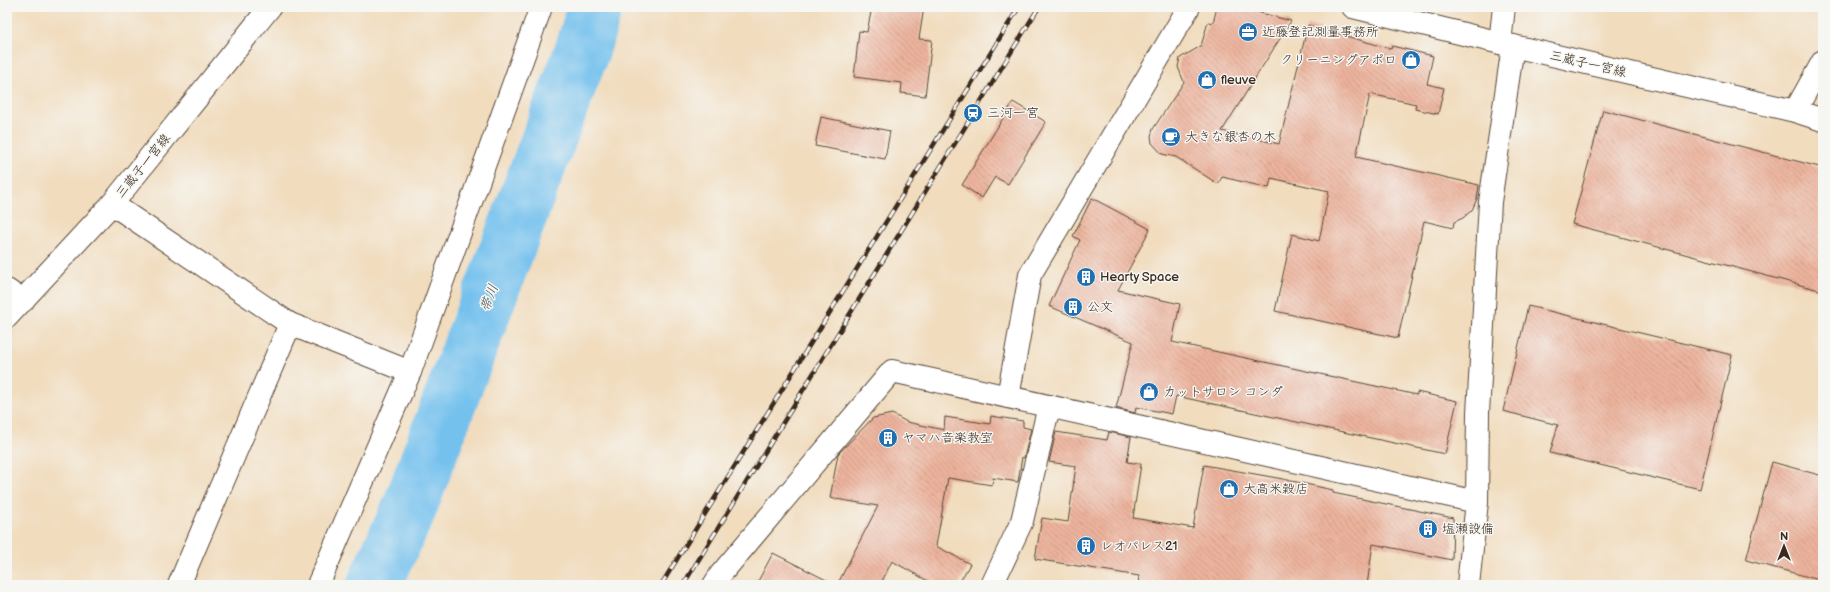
<svg xmlns="http://www.w3.org/2000/svg" width="1830" height="592" font-family="'Balsamiq Sans','Klee One',sans-serif">
  <style>
    .lines { fill: none; stroke-linecap: round; stroke-linejoin: round }
    .river { stroke: #74c1ee; stroke-width: 55 }
    .building { fill: url(#building-back-hatch) }
    .minor-casing { stroke: #564536; stroke-width: 24 }
    .major-casing { stroke: #564536; stroke-width: 24 }
    .minor { stroke: #fff; stroke-width: 22 }
    .major { stroke: #fff; stroke-width: 22 }
    .rail-casing { stroke: #3b2a1e; stroke-width: 4.5 }
    .rail { stroke: #f6f6f2; stroke-width: 3; stroke-dasharray: 9; stroke-linecap: butt }
    .labels { text-anchor: middle; dominant-baseline: central; stroke-width: 3; stroke-linejoin: round; paint-order: stroke }
    .poi-label { font-size: 13px; fill: #3b2a1e; stroke: #f6f6f2; text-anchor: start }
    .street-label { font-size: 13px; fill: #3b2a1e; stroke: #f6f6f2 }
    .water-label { font-size: 14px; font-style: italic; fill: #4c575c; stroke: #f6f6f2 }
  </style>
  <defs>
    <pattern id="building-back-hatch" width="6" height="6" patternUnits="userSpaceOnUse"><rect width="6" height="6" fill="#edb49d"/><path d="M-1 5l2 2M0 0l6 6M5-1l2 2" fill="none" stroke="#c1937f"/></pattern>
  </defs>
  <rect width="100%" height="100%" fill="#f6f6f2"/>
  <filter id="ink" filterUnits="userSpaceOnUse"><feTurbulence type="fractalNoise" baseFrequency=".025" numOctaves="2"/><feDisplacementMap in="SourceGraphic" scale="8" xChannelSelector="R" yChannelSelector="G"/><feConvolveMatrix kernelMatrix="1 2 1 2 8 2 1 2 1" color-interpolation-filters="sRGB"/></filter>
  <filter id="wash" filterUnits="userSpaceOnUse"><feTurbulence type="fractalNoise" baseFrequency=".012" numOctaves="4" result="noise"/><feDisplacementMap in="SourceGraphic" scale="16" xChannelSelector="R" yChannelSelector="G"/><feGaussianBlur stdDeviation="0.9" result="paint"/><feColorMatrix in="noise" values="0 0 0 0 0 0 0 0 0 0 0 0 0 0 0 0 0 1.4 0 .05"/><feComposite in="paint" operator="in"/></filter>
  <g filter="url(#wash)">
    <rect width="100%" height="100%" fill="#f1dcbd"/>
    <g class="lines">
      <polyline class="river" points="374,585 409,509 583,48 595,7"/>
    </g>
    <g id="blocks">
      <g class="building">
        <polygon points="872,7 924,7 919,39 932,40 925,96 901,93 902,83 854,77 859,31 867,32"/>
        <polygon points="1217,7 1238,7 1291,21 1222,131 1279,144 1308,25 1391,49 1392,46 1433,56 1427,84 1444,88 1438,114 1415,109 1416,104 1370,94 1356,157 1479,185 1477,199 1472,210 1463,218 1454,222 1453,228 1424,221 1398,338 1275,311 1292,234 1319,241 1329,191 1271,178 1269,188 1222,177 1218,184 1176,157 1162,154 1152,143 1151,136 1153,129 1184,82 1178,67 1180,58 1201,46 1208,22 1213,23"/>
        <polygon points="1013,102 1046,122 1008,184 995,177 982,198 962,185"/>
        <polygon points="1603,110 1823,168 1823,291 1572,224"/>
        <polygon points="821,117 890,131 885,159 815,146"/>
        <polygon points="1092,198 1150,229 1118,290 1180,304 1172,342 1417,395 1417,392 1457,401 1445,454 1176,396 1172,414 1136,407 1135,413 1116,408 1133,342 1049,306 1080,240 1073,236"/>
        <polygon points="1528,306 1732,355 1700,489 1550,453 1558,425 1503,411"/>
        <polygon points="892,414 907,422 944,430 945,417 990,424 991,416 1023,421 1023,427 1031,429 1024,458 1022,457 1018,482 993,478 992,485 948,478 936,546 970,564 958,585 935,585 892,561 880,585 837,585 878,506 830,498 838,454 873,418"/>
        <polygon points="1056,432 1107,440 1109,432 1131,437 1127,462 1141,464 1133,518 1193,528 1204,465 1283,479 1333,490 1333,493 1453,518 1452,560 1373,544 1367,585 1138,585 1139,576 1035,559 1042,518 1068,522 1076,466 1049,462"/>
        <polygon points="1772,462 1823,476 1823,581 1746,560"/>
        <polygon points="773,553 836,585 756,585"/>
      </g>
    </g>
  </g>
  <g filter="url(#ink)">
    <use href="#blocks" fill-opacity="0" stroke="#564536" stroke-width="1"/>
    <g class="lines">
      <defs>
        <g id="minor">
          <polyline points="1500,43 1504,7"/>
          <polyline points="1795,111 1823,61"/>
          <polyline points="112,204 290,324 410,372"/>
          <polyline points="7,290 23,301"/>
          <polyline points="1008,397 1030,275 1189,7"/>
          <polyline points="179,585 290,324"/>
          <polyline points="318,585 410,372 541,7"/>
          <polyline points="714,585 721,574 892,371 1477,502"/>
          <polyline points="992,585 1022,521 1049,406"/>
          <polyline points="1468,585 1477,502 1478,413 1490,202 1513,46"/>
        </g>
        <g id="major">
          <polyline points="1353,7 1513,46 1795,111 1823,120"/>
          <polyline points="7,317 112,204 270,7"/>
        </g>
      </defs>
      <use href="#minor" class="minor-casing"/>
      <use href="#major" class="major-casing"/>
      <use href="#minor" class="minor"/>
      <use href="#major" class="major"/>
      <defs>
        <g id="rail">
          <polyline points="661,585 1019,7"/>
          <polyline points="683,585 1039,7"/>
        </g>
      </defs>
      <use href="#rail" class="rail-casing"/>
      <use href="#rail" class="rail"/>
    </g>
  </g>
  <defs>
    <symbol id="office-disc" viewBox="-11 -11 22 22"><circle r="9.5" fill="#1f6fb2" stroke="#f6f6f2"/><path d="M-6-3h4V-5.5h4V-3h4V5H-6ZM-1-4.5V-3h2v-1.5ZM-6 0V1H6V0Z" fill="#fff"/></symbol>
    <symbol id="shop-disc" viewBox="-11 -11 22 22"><circle r="9.5" fill="#1f6fb2" stroke="#f6f6f2"/><path d="M-5-2.5h2.3a2.7 3.5 0 0 1 5.4 0H5L5.5 6h-11ZM-1.5-2.5h3a1.5 2.3 0 0 0-3 0Z" fill="#fff"/></symbol>
    <symbol id="station-disc" viewBox="-11 -11 22 22"><circle r="9.5" fill="#1f6fb2" stroke="#f6f6f2"/><path d="M-3-6H3Q5-6 5-4V2Q5 4 3 4L4.5 6H3L1.5 4h-3L-3 6H-4.5L-3 4Q-5 4-5 2V-4Q-5-6-3-6ZM-3.5-4v3h7v-3ZM-3.5 1v1.5H-2V1ZM2 1v1.5H3.5V1Z" fill="#fff"/></symbol>
    <symbol id="cafe-disc" viewBox="-11 -11 22 22"><circle r="9.5" fill="#1f6fb2" stroke="#f6f6f2"/><path d="M-5.5-4.5H6V0H3Q3 3.5 0 3.5H-2.5Q-5.5 3.5-5.5 0ZM3-3.2v2h1.7v-2ZM-6 4.5H4V6H-6Z" fill="#fff"/></symbol>
    <symbol id="building-disc" viewBox="-11 -11 22 22"><circle r="9.5" fill="#1f6fb2" stroke="#f6f6f2"/><path d="M-4-6H4V6H1V3H-1V6H-4ZM-2.5-4.3h1.7v1.8h-1.7ZM.8-4.3h1.7v1.8H.8ZM-2.5-1h1.7V.8h-1.7ZM.8-1h1.7V.8H.8Z" fill="#fff"/></symbol>
  </defs>
  <g fill-rule="evenodd">
    <use href="#office-disc" x="1237" y="21" width="22" height="22"/>
    <use href="#shop-disc" x="1400" y="49" width="22" height="22"/>
    <use href="#shop-disc" x="1196" y="69" width="22" height="22"/>
    <use href="#station-disc" x="962" y="102" width="22" height="22"/>
    <use href="#cafe-disc" x="1160" y="126" width="22" height="22"/>
    <use href="#building-disc" x="1075" y="266" width="22" height="22"/>
    <use href="#building-disc" x="1062" y="296" width="22" height="22"/>
    <use href="#shop-disc" x="1138" y="381" width="22" height="22"/>
    <use href="#building-disc" x="877" y="427" width="22" height="22"/>
    <use href="#shop-disc" x="1218" y="478" width="22" height="22"/>
    <use href="#building-disc" x="1417" y="518" width="22" height="22"/>
    <use href="#building-disc" x="1075" y="535" width="22" height="22"/>
  </g>
  <g class="labels">
    <g class="poi-label">
      <text x="1262" y="32">近藤登記測量事務所</text>
      <text x="1397" y="60" text-anchor="end">クリーニングアポロ</text>
      <text x="1221" y="80">fleuve</text>
      <text x="987" y="113">三河一宮</text>
      <text x="1185" y="137">大きな銀杏の木</text>
      <text x="1100" y="277">Hearty Space</text>
      <text x="1087" y="307">公文</text>
      <text x="1163" y="392">カットサロン コンダ</text>
      <text x="902" y="438">ヤマハ音楽教室</text>
      <text x="1243" y="489">大高米穀店</text>
      <text x="1442" y="529">塩瀬設備</text>
      <text x="1100" y="546">レオパレス21</text>
    </g>
    <g class="street-label">
      <text transform="translate(1588 64) rotate(13)">三蔵子一宮線</text>
      <text transform="translate(143 166) rotate(-51)">三蔵子一宮線</text>
    </g>
    <g class="water-label">
      <text transform="translate(489 298) rotate(-69)">帯川</text>
    </g>
  </g>
  <rect width="1830" height="592" fill="none" stroke="#f6f6f2" stroke-width="24"/>
  <g transform="translate(1784 546)" stroke="#f6f6f2" stroke-width="3" paint-order="stroke">
  <path d="M0-3L7 15L0 10L-7 15Z" fill="#3b2a1e"/>
  <text y="-6" font-size="11" font-weight="bold" text-anchor="middle" fill="#3b2a1e">N</text>
  </g>
</svg>
